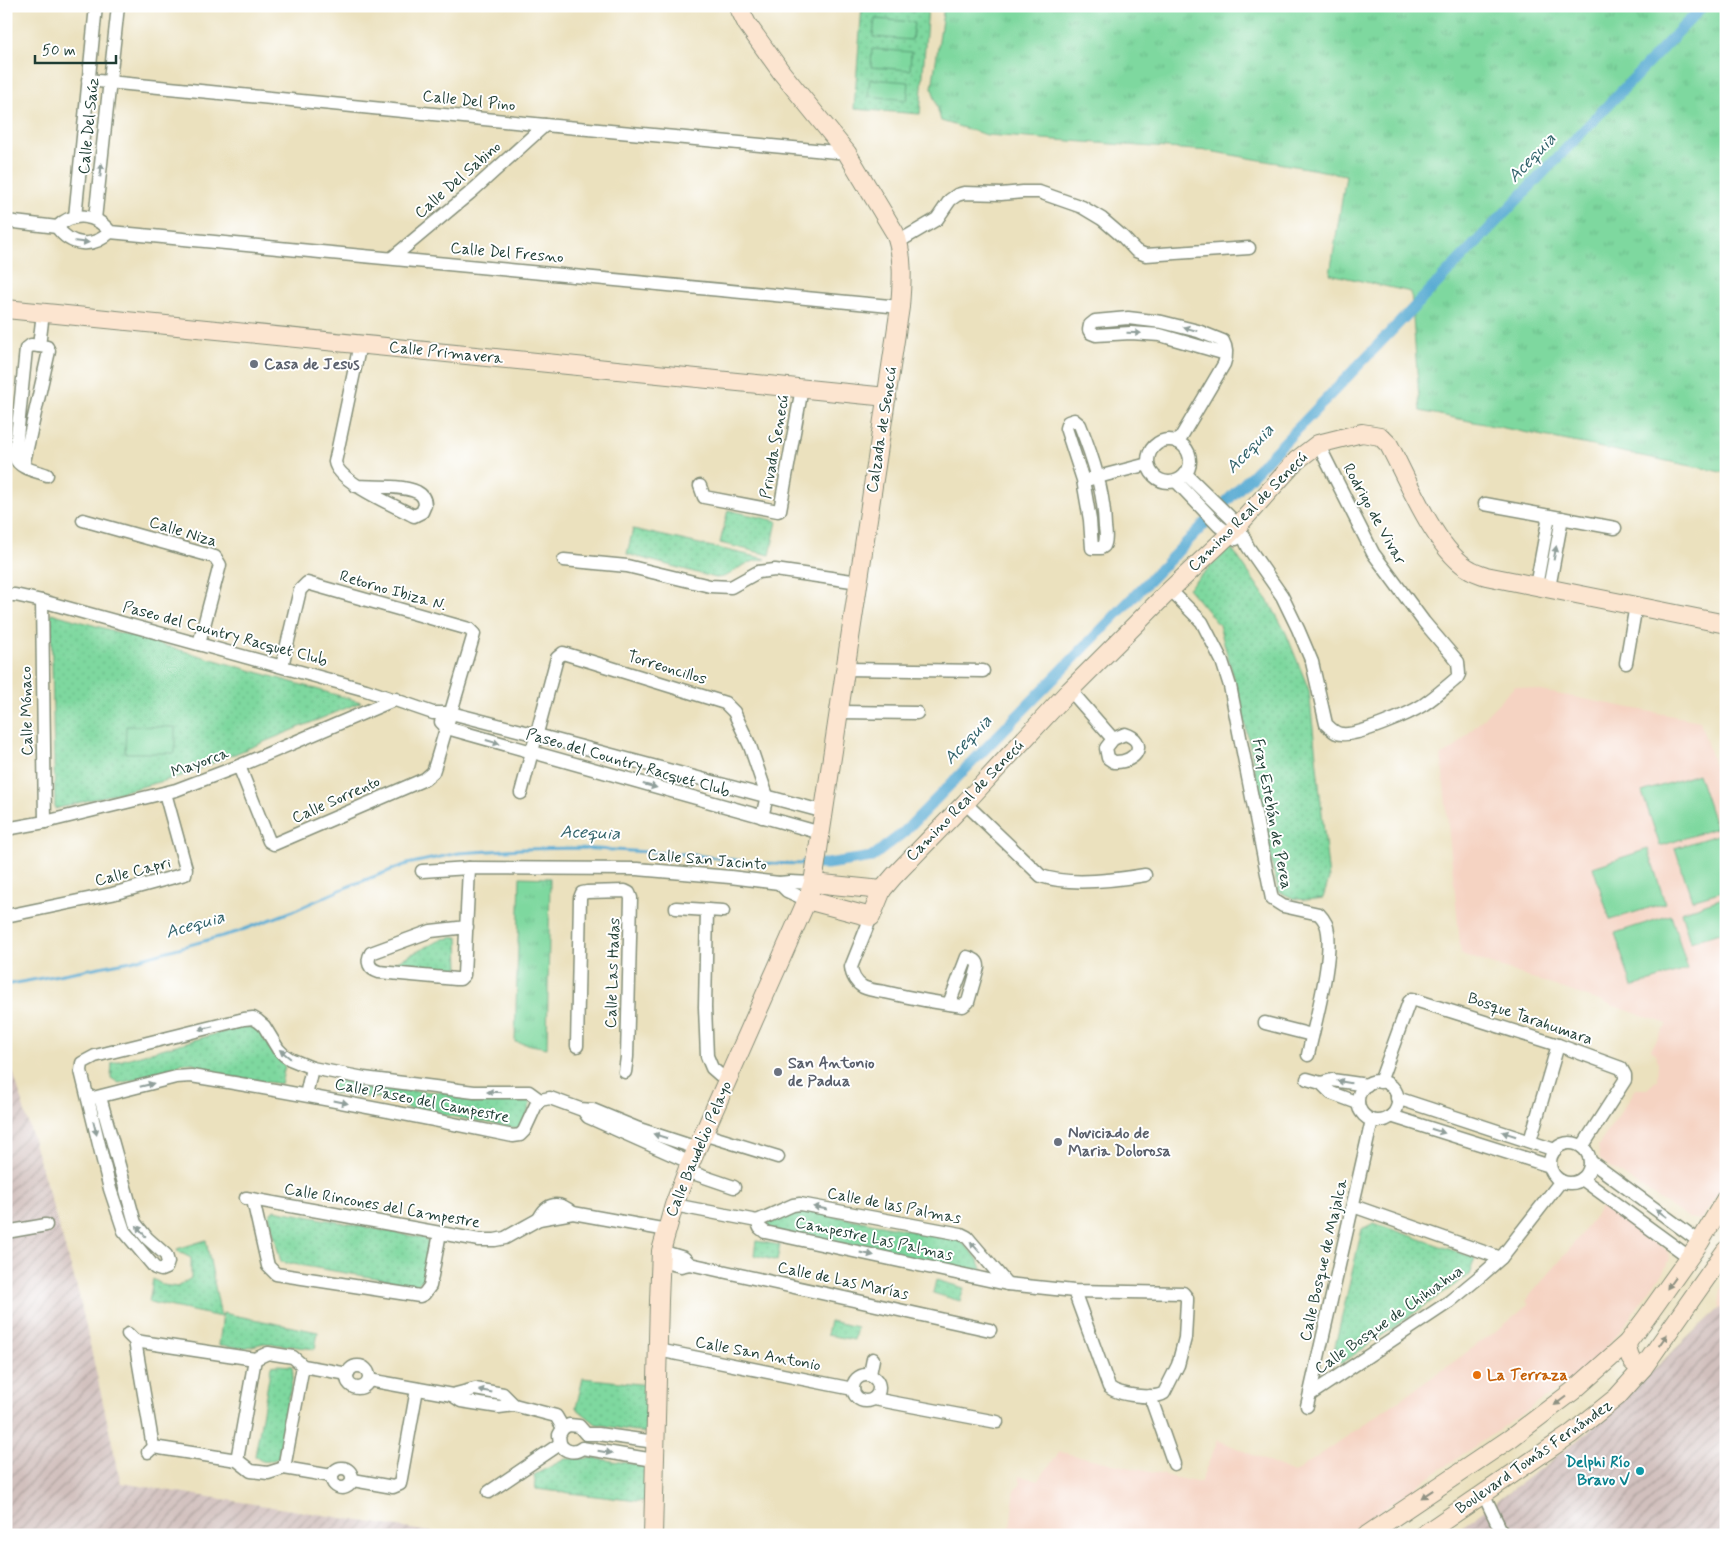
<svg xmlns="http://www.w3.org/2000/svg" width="1732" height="1541" font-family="Mynerve,sans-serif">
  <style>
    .built { fill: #f5d3c2 }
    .industrial { fill: url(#industrial-furrows) }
    .grass { fill: url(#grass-tufts); stroke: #4e8a6a }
    .park { fill: url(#park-dots); stroke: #4e8a6a }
    .pitch { fill: #7ed89f; stroke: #4e8a6a }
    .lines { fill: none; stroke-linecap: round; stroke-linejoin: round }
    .stream { stroke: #58abd3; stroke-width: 3 }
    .canal { stroke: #58abd3; stroke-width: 11 }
    .street-casing { stroke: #858f79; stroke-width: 15 }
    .secondary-casing { stroke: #858f79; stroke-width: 20 }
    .street { stroke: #fff; stroke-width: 12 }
    .secondary { stroke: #fce5d0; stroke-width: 18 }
    .oneway { fill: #8f9e9a }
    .oneway2 { fill: #8e9182 }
    .worship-dot { fill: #6b7280; stroke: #fff; stroke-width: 2 }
    .food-dot { fill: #e8710a; stroke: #fff; stroke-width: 2 }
    .culture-dot { fill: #0f9aa8; stroke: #fff; stroke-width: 2 }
    .labels { text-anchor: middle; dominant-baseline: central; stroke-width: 4; stroke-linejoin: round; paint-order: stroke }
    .street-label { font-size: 16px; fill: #1f3d34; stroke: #fff }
    .worship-label { font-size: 16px; font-weight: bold; fill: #5b616d; stroke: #fff; text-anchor: start }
    .food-label { font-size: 16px; font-weight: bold; fill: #c56008; stroke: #fff; text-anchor: start }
    .culture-label { font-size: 16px; font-weight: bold; fill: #0d838f; stroke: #fff; text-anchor: end }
    .water-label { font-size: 18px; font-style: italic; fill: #33646c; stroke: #fff }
  </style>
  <defs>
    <pattern id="industrial-furrows" width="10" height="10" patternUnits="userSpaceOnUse" patternTransform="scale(1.25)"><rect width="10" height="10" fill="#d1c0bd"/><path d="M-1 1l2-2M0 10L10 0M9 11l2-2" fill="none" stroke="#a99d9a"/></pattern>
    <pattern id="grass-tufts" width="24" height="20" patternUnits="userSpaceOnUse" patternTransform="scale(1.25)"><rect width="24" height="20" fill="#7ed89f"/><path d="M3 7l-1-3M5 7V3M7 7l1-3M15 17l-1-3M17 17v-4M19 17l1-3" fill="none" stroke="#6cba8a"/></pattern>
    <pattern id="park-dots" width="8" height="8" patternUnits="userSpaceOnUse" patternTransform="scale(1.25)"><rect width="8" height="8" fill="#7ed89f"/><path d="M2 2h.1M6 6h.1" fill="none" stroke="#6cba8a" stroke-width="1.8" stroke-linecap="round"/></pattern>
  </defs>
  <rect width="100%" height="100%" fill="#fff"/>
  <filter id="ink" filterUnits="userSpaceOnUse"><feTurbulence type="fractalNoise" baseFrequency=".02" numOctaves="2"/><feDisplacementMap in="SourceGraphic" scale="10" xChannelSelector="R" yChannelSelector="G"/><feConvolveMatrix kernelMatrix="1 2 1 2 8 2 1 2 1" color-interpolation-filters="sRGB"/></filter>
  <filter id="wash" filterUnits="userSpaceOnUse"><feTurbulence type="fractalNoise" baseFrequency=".0096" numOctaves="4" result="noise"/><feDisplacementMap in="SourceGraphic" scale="20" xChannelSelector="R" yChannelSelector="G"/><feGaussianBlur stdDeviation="1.12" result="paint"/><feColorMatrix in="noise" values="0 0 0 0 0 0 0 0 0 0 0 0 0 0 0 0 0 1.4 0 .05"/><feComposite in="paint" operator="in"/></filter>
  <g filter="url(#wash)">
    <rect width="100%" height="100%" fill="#ebe1be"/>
    <g class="built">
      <polygon points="1515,686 1700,721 1726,803 1726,1181 1701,1220 1688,1218 1600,1160 1598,1146 1636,1089 1647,1089 1657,1080 1658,1062 1656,1055 1651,1049 1667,1024 1461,954 1441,755 1453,749"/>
      <polygon points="1604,1204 1668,1251 1670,1259 1663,1272 1620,1331 1588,1369 1345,1535 1009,1535 1015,1489 1021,1483 1019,1476 1038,1480 1060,1452 1200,1483 1218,1440 1294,1473 1444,1369 1509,1321 1529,1304 1526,1300 1565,1255"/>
      <polygon points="1726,1281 1726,1309 1719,1308 1721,1289"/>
    </g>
    <g class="industrial">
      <polygon points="6,1048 78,1291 121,1483 449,1535 6,1535"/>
      <polygon points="1719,1308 1726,1309 1726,1535 1451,1535 1581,1438"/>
    </g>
    <g class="grass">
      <polygon points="944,6 1726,6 1726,473 1420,411 1411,292 1330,274 1346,175 1209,151 987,135 941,121 932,88"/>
      <polygon points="520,877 550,878 547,1048 515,1042"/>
    </g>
    <g class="park">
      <polygon points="862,6 928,6 920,114 854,109"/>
      <polygon points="728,510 777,521 770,555 720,543"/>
      <path d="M633,529L766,559C758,560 749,562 742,566C731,572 730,577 716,578L627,554Z"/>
      <path d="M1231,547L1272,607L1286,633L1309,690L1329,879L1323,898C1304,901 1295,901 1279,891L1273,870L1251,751L1239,697L1219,625L1188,588Z"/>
      <polygon points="51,613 361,702 179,777 55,809"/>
      <polygon points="458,937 459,971 389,965 443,939"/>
      <polygon points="244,1026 258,1029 274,1055 285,1066 281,1084 212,1074 194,1063 181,1063 169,1072 119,1083 111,1078 112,1063"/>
      <path d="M338,1079C356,1085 375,1085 394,1090L530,1096V1105L522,1129L410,1109L383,1098L349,1096L333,1093L331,1085Z"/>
      <path d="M798,1209L959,1240C968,1248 979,1257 982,1269L974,1272L768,1229L766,1226L769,1221Z"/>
      <polygon points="274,1210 424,1238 430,1244 423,1279 417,1285 281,1262 269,1215"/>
      <polygon points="1374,1223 1475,1258 1469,1275 1341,1364 1333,1355 1362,1229"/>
      <polygon points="206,1240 221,1317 149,1302 153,1279 163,1285 177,1287 191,1278 191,1258 179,1252 177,1249"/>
      <polygon points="756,1241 780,1245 777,1261 754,1255"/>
      <polygon points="936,1280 964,1288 960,1301 933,1293"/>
      <polygon points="223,1313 318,1332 315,1349 264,1343 244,1348 219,1345"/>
      <polygon points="830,1321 857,1327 854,1340 827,1335"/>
      <path d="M277,1365L292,1366L293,1375L278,1458C268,1462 263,1464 255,1456L271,1366Z"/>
      <polygon points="583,1378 648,1385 645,1433 596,1424 576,1408"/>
      <polygon points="592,1458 647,1466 646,1502 536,1489 534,1475 565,1459"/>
    </g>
    <g class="pitch">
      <polygon points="876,6 915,6 915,11 876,8"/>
      <polygon points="875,19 914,22 912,40 873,37"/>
      <polygon points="872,49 911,52 910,70 871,67"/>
      <polygon points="870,79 909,82 907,100 868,96"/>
      <polygon points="126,726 175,727 175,753 125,753"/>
      <polygon points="1698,774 1716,828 1660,846 1642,792"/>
      <polygon points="1726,832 1726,890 1692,900 1675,848"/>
      <polygon points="1648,849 1665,903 1610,920 1593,867"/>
      <polygon points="1726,897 1726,931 1690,942 1681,912"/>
      <polygon points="1671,915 1688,969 1632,987 1615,933"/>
    </g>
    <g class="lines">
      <polyline class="stream" points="6,985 131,961 237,932 293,911 347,887 407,864 459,853 521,849 578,848 685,854 759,863 806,864"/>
      <polyline class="canal" points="806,864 827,864 872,857 904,832 1304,422 1703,6"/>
    </g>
  </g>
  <g filter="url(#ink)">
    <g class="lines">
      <defs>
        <g id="street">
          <polyline points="88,80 545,125 847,153"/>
          <polyline points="75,217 96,6"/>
          <polyline points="95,219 118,6"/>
          <path d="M6,221L57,227C74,211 96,214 110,232L900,307"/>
          <path d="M57,227C70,246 93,249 110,232"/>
          <polyline points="898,242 937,219 950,200 957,195 964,193 1001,194 1023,192 1039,192 1082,207 1102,219 1123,237 1136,251 1146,255 1249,248"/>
          <polyline points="392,258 470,193 545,125"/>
          <polyline points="39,346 43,313"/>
          <path d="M1074,420L1080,425C1093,458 1104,491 1105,527C1106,533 1107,540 1104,546L1101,548H1092L1090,520L1083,480L1066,428L1068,422Z"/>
          <circle cx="1169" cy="461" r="21"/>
          <path d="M1178,442L1224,364C1227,356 1227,348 1223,341L1198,331L1162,322L1128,318L1095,321L1090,325L1089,330L1091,333L1096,335L1131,333L1160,335L1226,354"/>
          <path d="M23,466L49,351L47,347L31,345L26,349L15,457C19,469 37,471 47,475"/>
          <path d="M1186,474L1238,525L1248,547L1282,596L1298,629L1312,662L1326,724C1331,729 1335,734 1342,734C1358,736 1409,714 1423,705C1435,697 1446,687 1457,678L1459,674L1458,662L1424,622L1373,553L1318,444"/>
          <polyline points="1090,479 1148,464"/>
          <polyline points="1176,481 1219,526 1236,539"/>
          <path d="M356,486C374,487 402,485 417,492C423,495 425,500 425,505L422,512L414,516C396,506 338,482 335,462L360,344"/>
          <polyline points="700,486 704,497 778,511 780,510 802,388"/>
          <polyline points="1485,504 1615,528"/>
          <polyline points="83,520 215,557 220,565 199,644"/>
          <polyline points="564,560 627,566 710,586 731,587 758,572 775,570 859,582"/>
          <polyline points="1536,586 1549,516"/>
          <polyline points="1549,588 1562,518"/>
          <path d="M1170,590L1202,622L1222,661L1230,686L1272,899L1283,906L1319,914C1322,917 1324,920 1326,924C1336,950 1314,1026 1308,1055"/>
          <polyline points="6,595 15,595 42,601 366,690 433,713 451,713 537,735 825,812"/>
          <polyline points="42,601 45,822"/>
          <polyline points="1626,663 1636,605"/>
          <polyline points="846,669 983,671"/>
          <polyline points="1070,690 1113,739"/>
          <polyline points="840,712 917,713"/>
          <polyline points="441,722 447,728 821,833"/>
          <path d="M1125,734C1148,741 1138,763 1114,762L1108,758L1106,748L1113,739Z"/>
          <polyline points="239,766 269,841 274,844 425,779 433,772 435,766 474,634 469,629 307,583 300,590 282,666"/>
          <polyline points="521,793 557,658 563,653 725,703 734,712 750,746 767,796 762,817"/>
          <path d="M965,803L1041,876C1070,886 1116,880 1145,875"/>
          <polyline points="6,829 45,822 176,790 239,766 396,699"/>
          <polyline points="422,871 469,868 637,869 730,877 779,883 790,882 813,883"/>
          <polyline points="779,883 787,891 807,900"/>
          <polyline points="676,908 723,911"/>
          <polyline points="707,910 705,1007 707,1056 712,1068 720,1075 729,1077"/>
          <polyline points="6,916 112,894 185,874 186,869 165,793"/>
          <path d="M871,917L851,967C852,976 855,982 863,987C869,990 878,991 885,992C911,998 937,1003 963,1006L968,1002L978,967C978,960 973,959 967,957L949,1004"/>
          <path d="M467,927L431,931L371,953C366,962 369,969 379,972L456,979H460L464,975L469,868"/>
          <polyline points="1265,1023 1312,1035"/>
          <polyline points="577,1046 580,898 582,893 587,892 625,891 629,893 631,898 627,1057 625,1072"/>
          <polyline points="1307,1079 1321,1083 1331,1093 1358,1103"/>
          <circle cx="1378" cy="1101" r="20"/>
          <polyline points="1380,1082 1409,1002 1412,999 1558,1045 1621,1068 1625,1075 1625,1080 1582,1147"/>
          <polyline points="1321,1083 1332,1080 1367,1085"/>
          <polyline points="306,1095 312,1068"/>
          <polyline points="100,1097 135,1223 147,1238 166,1255 168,1262 166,1268 161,1270 155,1268 124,1231 110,1189 81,1071 82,1063 95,1056 244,1019 253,1018 258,1021 264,1026 278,1049 284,1055 290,1059 312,1068 364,1078 474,1092 529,1092 540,1100"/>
          <path d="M93,1098L176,1077L191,1076C299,1093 406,1114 513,1136L520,1135L524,1131L536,1105L540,1100L550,1098L580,1109L593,1110L639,1129L697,1148"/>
          <polyline points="1397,1098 1555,1150"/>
          <polyline points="585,1113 588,1117 691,1163"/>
          <polyline points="1391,1116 1550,1166"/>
          <polyline points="703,1134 778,1157"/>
          <polyline points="1530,1141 1558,1045"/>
          <circle cx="1570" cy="1163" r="20"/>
          <polyline points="1590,1161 1700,1242"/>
          <polyline points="687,1171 734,1187"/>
          <polyline points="1582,1179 1689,1257"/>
          <polyline points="246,1198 479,1240 495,1240 505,1238 539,1219 573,1213 667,1230"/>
          <polyline points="253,1200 268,1266 276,1274 420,1296 424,1294 430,1286 440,1233"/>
          <polyline points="674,1205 757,1221"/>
          <polyline points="1353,1206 1501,1258"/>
          <path d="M539,1219C547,1202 559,1201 573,1213"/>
          <path d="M757,1221L760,1228L765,1232L1007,1284L1074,1291L1183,1293L1187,1298V1301L1185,1338L1178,1365L1164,1393C1154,1400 1118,1395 1109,1387L1074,1291"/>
          <polyline points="757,1221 793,1205 800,1204 961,1234 967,1237 1007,1284"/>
          <polyline points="6,1232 46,1225"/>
          <polyline points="661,1251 684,1258 690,1264"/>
          <polyline points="660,1261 681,1266 690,1264 990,1330"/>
          <polyline points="128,1334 135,1341 153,1447 148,1452"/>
          <polyline points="135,1341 255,1359 268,1353 293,1357 303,1366 348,1374"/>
          <polyline points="658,1350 853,1389"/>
          <circle cx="358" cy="1377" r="11"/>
          <polyline points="870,1374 873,1359"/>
          <circle cx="866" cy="1388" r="13"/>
          <polyline points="369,1380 452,1395 461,1401 499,1407 514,1405 556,1416 563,1428 559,1435 560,1444"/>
          <polyline points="1311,1394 1449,1302 1483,1274 1501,1258 1561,1181"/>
          <polyline points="452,1395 475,1389 503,1394 514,1405"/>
          <polyline points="1150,1396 1174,1464"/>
          <polyline points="874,1399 997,1422"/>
          <polyline points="1307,1406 1372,1120"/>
          <polyline points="563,1428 569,1425 579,1426 586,1434 598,1434 655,1442"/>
          <path d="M560,1444C565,1452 575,1454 582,1448L654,1460"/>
          <polyline points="153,1447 237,1460 251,1471 268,1473 284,1468 332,1476"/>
          <polyline points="237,1460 255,1359"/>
          <circle cx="342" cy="1478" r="10"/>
          <polyline points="284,1468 303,1366"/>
          <polyline points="353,1480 393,1487 400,1484 417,1389"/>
          <polyline points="489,1492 560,1444"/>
          <polyline points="1483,1493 1503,1535"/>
        </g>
        <g id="secondary">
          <polyline points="6,309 887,397"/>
          <polyline points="813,883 882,890"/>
          <path d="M807,900L871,917L882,890L894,876L965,803L1070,690L1170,590L1234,530L1297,460L1318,444L1362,433L1380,436L1389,445C1407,479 1437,553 1471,570C1476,573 1481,574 1486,576L1726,624"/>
          <path d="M1627,1343C1628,1354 1630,1365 1643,1368"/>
          <path d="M653,1535L659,1301L661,1251L667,1230L674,1205L687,1171L807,900L813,883L900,307C902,282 904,256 895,233L847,153L782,73L747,24L738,6"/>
          <polyline points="1367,1535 1511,1438 1573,1391 1627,1343 1646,1318 1700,1242 1726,1198"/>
          <polyline points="1423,1535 1571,1434 1617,1397 1643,1368 1726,1250"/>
        </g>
      </defs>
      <use href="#street" class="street-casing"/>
      <use href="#secondary" class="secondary-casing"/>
      <use href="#street" class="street"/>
      <use href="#secondary" class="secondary"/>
    </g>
    <defs><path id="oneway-solid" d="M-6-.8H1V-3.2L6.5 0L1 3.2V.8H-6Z" transform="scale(1.25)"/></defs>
    <g class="oneway">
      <use href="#oneway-solid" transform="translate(101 170) rotate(-84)"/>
      <use href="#oneway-solid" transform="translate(82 242) rotate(6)"/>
      <use href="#oneway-solid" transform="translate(1190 329) rotate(-164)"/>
      <use href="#oneway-solid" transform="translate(1134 333) rotate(2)"/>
      <use href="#oneway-solid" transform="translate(1555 553) rotate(-79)"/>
      <use href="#oneway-solid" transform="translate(493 742) rotate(16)"/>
      <use href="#oneway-solid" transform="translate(650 786) rotate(15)"/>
      <use href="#oneway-solid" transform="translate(206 1028) rotate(166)"/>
      <use href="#oneway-solid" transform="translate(285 1054) rotate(-141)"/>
      <use href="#oneway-solid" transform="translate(1344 1082) rotate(-171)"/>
      <use href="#oneway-solid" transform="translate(147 1085) rotate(-14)"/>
      <use href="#oneway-solid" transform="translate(494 1092) rotate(180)"/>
      <use href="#oneway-solid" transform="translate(341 1102) rotate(12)"/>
      <use href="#oneway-solid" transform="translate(95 1128) rotate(76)"/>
      <use href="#oneway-solid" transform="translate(1438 1131) rotate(18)"/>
      <use href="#oneway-solid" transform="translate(1509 1134) rotate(-162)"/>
      <use href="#oneway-solid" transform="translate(660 1136) rotate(-162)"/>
      <use href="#oneway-solid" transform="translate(820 1208) rotate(-169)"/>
      <use href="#oneway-solid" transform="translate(1661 1213) rotate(-144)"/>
      <use href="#oneway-solid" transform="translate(141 1231) rotate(-130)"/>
      <use href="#oneway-solid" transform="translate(975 1247) rotate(-132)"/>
      <use href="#oneway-solid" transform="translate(867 1254) rotate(12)"/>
      <use href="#oneway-solid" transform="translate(485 1391) rotate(-168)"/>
      <use href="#oneway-solid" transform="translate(605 1452) rotate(10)"/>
    </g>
    <g class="oneway2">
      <use href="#oneway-solid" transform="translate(1671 1283) rotate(125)"/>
      <use href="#oneway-solid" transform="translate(1663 1340) rotate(-55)"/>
      <use href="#oneway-solid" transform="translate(1560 1401) rotate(143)"/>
      <use href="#oneway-solid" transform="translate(1427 1494) rotate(146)"/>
    </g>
  </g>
  <g class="worship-dot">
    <circle cx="254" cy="364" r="5"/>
    <circle cx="778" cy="1072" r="5"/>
    <circle cx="1058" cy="1142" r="5"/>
  </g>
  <circle class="food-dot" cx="1477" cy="1375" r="5"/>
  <circle class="culture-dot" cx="1640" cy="1471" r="5"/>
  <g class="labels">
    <g class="street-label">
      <text transform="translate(469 101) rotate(6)">Calle Del Pino</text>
      <text transform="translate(89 126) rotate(-84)">Calle Del Saúz</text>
      <text transform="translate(458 180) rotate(-41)">Calle Del Sabino</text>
      <text transform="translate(507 253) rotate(5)">Calle Del Fresno</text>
      <text transform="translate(446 353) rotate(6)">Calle Primavera</text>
      <text transform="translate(882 430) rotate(-81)">Calzada de Senecú</text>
      <text transform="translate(775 447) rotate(-80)">Privada Senecú</text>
      <text transform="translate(1248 512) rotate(-45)">Camino Real de Senecú</text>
      <text transform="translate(1374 514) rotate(61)">Rodrigo de Vivar</text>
      <text transform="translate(183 532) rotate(17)">Calle Niza</text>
      <text transform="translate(393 591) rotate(16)">Retorno Ibiza N.</text>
      <text transform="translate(225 634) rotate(15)">Paseo del Country Racquet Club</text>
      <text transform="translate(667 668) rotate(17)">Torreoncillos</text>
      <text transform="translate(27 711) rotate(-91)">Calle Mónaco</text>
      <text transform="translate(200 763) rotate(-20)">Mayorca</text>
      <text transform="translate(628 763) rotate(16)">Paseo del Country Racquet Club</text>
      <text transform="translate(336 800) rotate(-24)">Calle Sorrento</text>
      <text transform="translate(965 801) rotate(-46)">Camino Real de Senecú</text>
      <text transform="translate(1272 814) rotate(79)">Fray Estebán de Perea</text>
      <text transform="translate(707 860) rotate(5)">Calle San Jacinto</text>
      <text transform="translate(133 872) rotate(-14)">Calle Capri</text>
      <text transform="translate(613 973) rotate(-88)">Calle Las Hadas</text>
      <text transform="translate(1530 1019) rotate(19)">Bosque Tarahumara</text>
      <text transform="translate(422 1101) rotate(11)">Calle Paseo del Campestre</text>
      <text transform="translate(699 1149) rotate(-67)">Calle Baudelio Pelayo</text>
      <text transform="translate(382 1206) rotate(10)">Calle Rincones del Campestre</text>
      <text transform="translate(894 1206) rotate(11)">Calle de las Palmas</text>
      <text transform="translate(874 1239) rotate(12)">Campestre Las Palmas</text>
      <text transform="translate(1324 1260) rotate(-77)">Calle Bosque de Majalca</text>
      <text transform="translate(843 1281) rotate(12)">Calle de Las Marías</text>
      <text transform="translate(1389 1320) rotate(-35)">Calle Bosque de Chihuahua</text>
      <text transform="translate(758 1354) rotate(11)">Calle San Antonio</text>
      <text transform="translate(1534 1457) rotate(-35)">Boulevard Tomás Fernández</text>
    </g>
    <g class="worship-label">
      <text x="264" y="364">Casa de Jesus</text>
      <text x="788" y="1063">San Antonio<tspan x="788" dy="18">de Padua</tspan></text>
      <text x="1068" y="1133">Noviciado de<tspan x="1068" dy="18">Maria Dolorosa</tspan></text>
    </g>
    <g class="food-label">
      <text x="1487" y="1375">La Terraza</text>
    </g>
    <g class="culture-label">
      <text x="1630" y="1462">Delphi Río<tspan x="1630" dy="18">Bravo V</tspan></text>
    </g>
    <g class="water-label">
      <text transform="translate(1532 158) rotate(-46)">Acequia</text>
      <text transform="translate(1250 449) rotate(-46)">Acequia</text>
      <text transform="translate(968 740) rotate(-46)">Acequia</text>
      <text transform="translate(590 833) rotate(2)">Acequia</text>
      <text transform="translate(195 925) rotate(-16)">Acequia</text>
    </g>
  </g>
  <rect width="1732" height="1541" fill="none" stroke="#fff" stroke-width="25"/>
  <path d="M35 55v8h81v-8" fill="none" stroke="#1f3d34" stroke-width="2.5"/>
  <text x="42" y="55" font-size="15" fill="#1f3d34" stroke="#ffffff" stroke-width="4" paint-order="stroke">50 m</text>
</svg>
